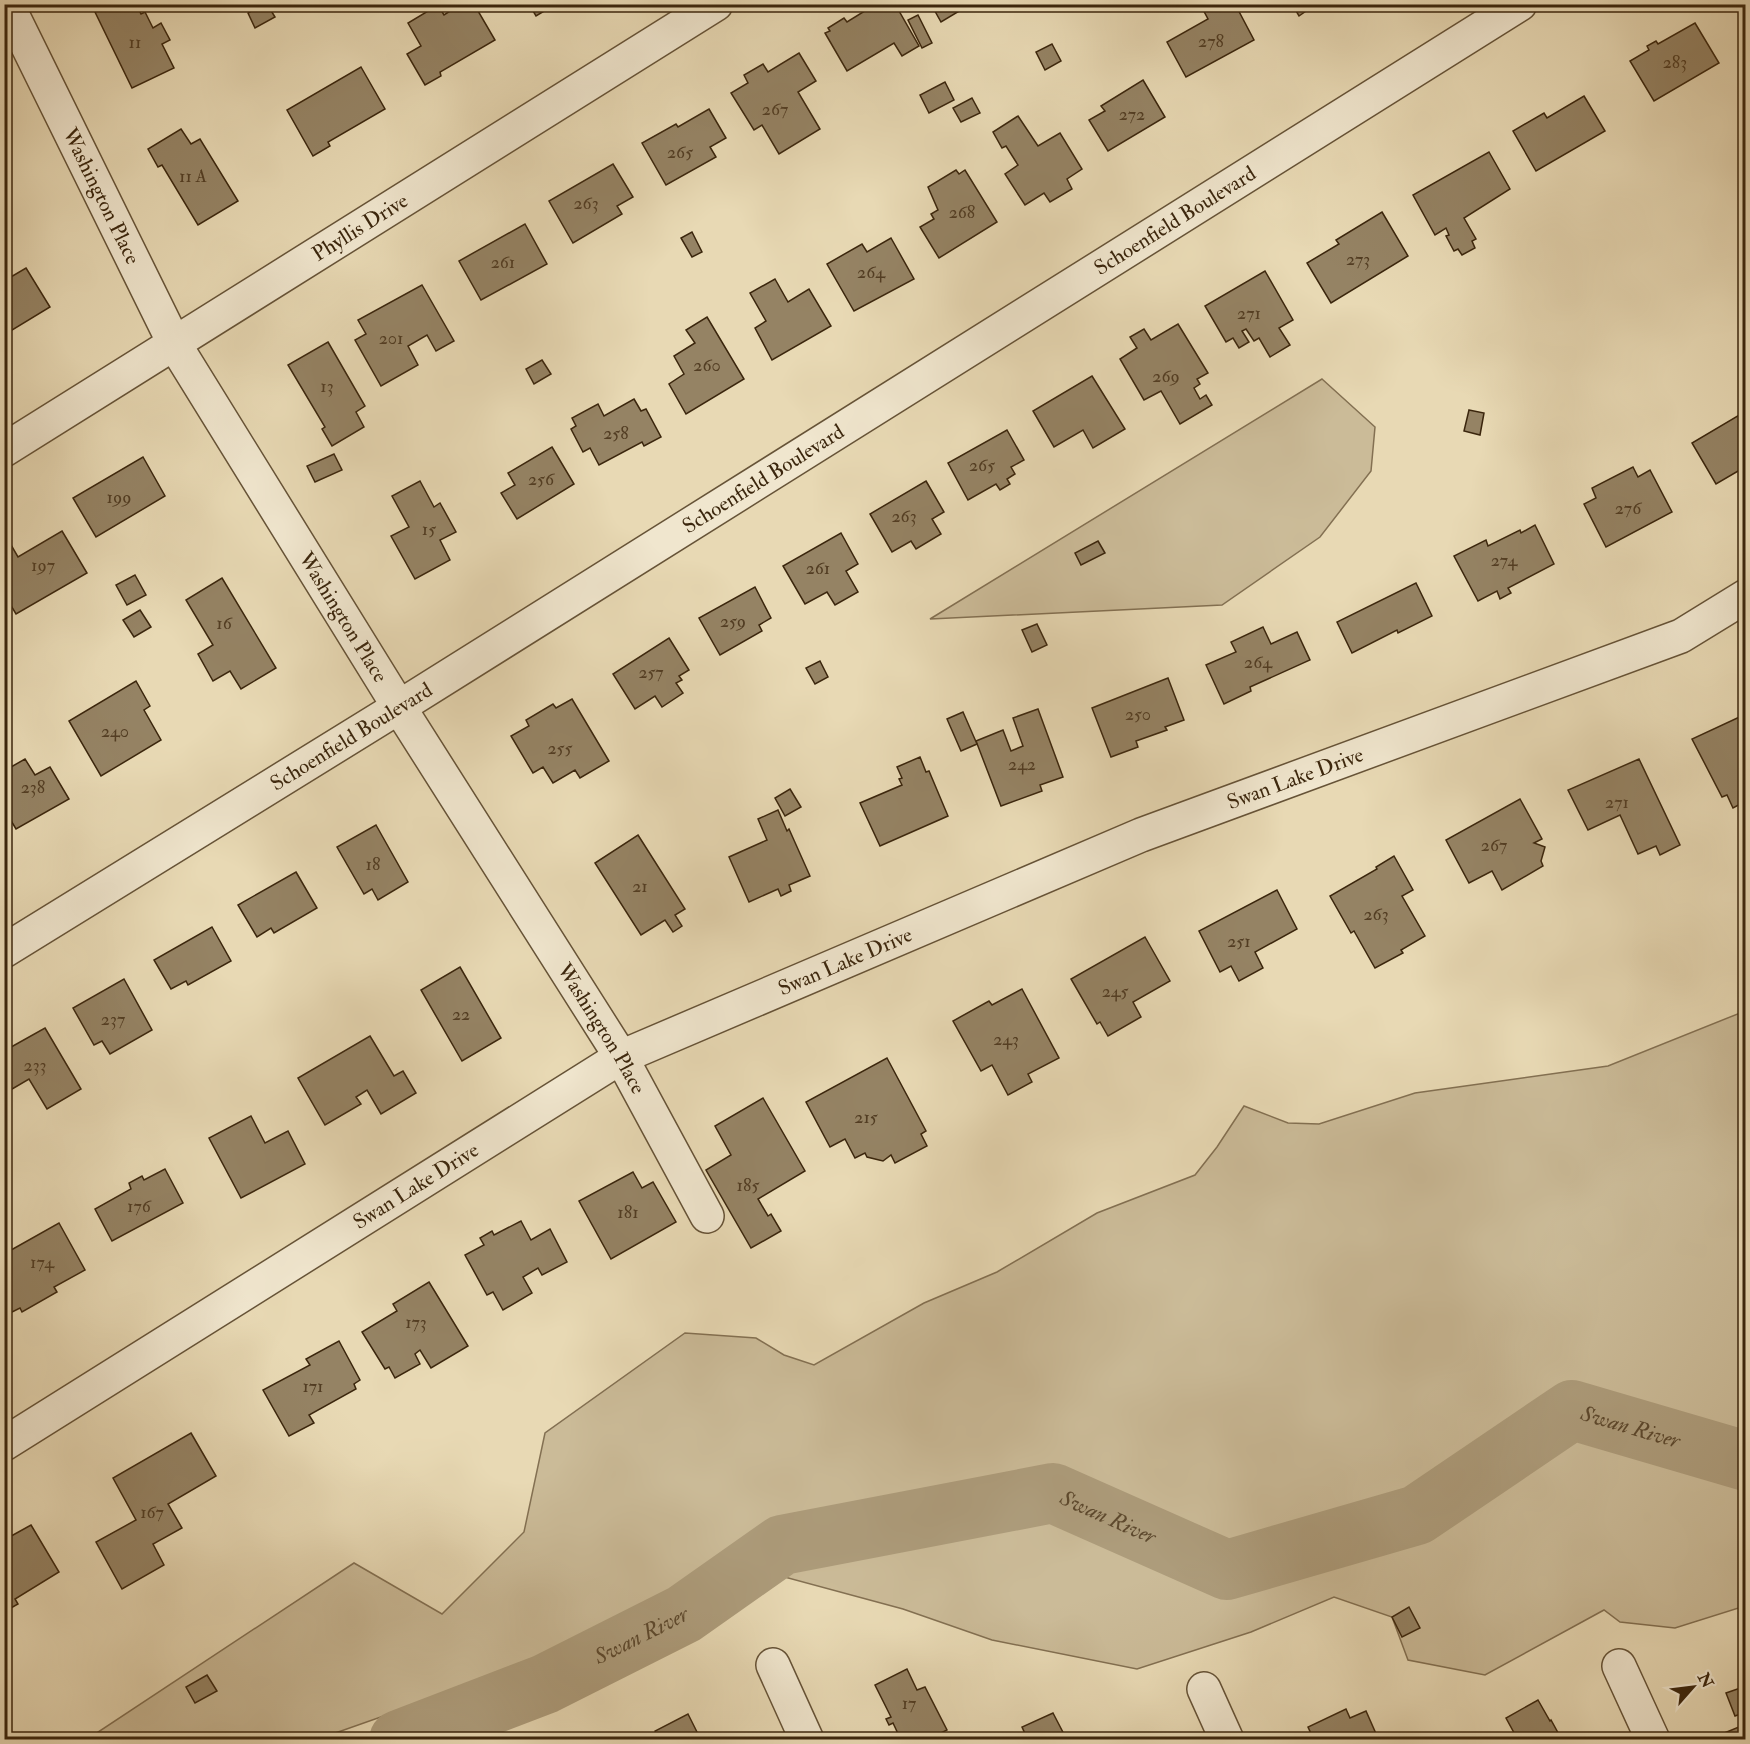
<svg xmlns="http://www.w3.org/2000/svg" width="1750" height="1744" font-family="'IM FELL Double Pica',serif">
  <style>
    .green { fill: #cbbb98; stroke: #837052; stroke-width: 1.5 }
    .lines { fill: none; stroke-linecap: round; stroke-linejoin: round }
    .river { stroke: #ad9c7b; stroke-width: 60 }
    .building { fill: #958364; stroke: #3b260d; stroke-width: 1.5 }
    .minor-casing { stroke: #665337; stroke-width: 36 }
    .minor { stroke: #f0e6ce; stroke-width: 33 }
    .labels { text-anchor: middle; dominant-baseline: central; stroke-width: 5; stroke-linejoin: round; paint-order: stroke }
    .number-label { font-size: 18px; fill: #523d23 }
    .street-label { font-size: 21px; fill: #3b260d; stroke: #f0e6ce }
    .water-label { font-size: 22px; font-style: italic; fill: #5d492e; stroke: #f0e6ce }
  </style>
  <rect width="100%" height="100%" fill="#e8d9b4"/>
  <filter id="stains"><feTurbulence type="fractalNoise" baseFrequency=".00333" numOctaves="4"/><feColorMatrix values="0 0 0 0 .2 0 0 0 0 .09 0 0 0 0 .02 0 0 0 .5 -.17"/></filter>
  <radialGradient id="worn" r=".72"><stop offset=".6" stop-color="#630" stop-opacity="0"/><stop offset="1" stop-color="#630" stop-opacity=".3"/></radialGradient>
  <g class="green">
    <polygon points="1322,379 1375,427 1371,471 1320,537 1222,605 930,619"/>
    <polygon points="1745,1011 1745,1606 1675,1628 1620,1622 1604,1610 1485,1675 1408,1660 1392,1617 1334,1597 1251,1632 1137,1669 992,1640 903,1609 781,1576 324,1737 314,1740 86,1740 354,1563 442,1614 524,1532 545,1433 685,1333 756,1338 784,1355 814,1365 924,1303 997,1272 1097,1213 1195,1175 1217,1147 1244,1106 1288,1123 1319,1124 1415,1093 1608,1066"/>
  </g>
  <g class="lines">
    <path class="river" id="s1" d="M399,1740L545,1684L684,1614L782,1545L1053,1493L1227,1570L1417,1515L1572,1410L1746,1461"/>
  </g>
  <g class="building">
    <polygon points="109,4 136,4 141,14 145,12 153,28 161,23 170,40 162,44 174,68 132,88 95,12"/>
    <polygon points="264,4 267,4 275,17 255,28 248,13"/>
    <polygon points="461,4 474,4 495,40 440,72 441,76 425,85 407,54 421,46 408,23 438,5 444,15"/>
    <polygon points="529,4 556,4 536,16"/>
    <polygon points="876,4 895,4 919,46 902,56 894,43 847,71 825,33 830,31 828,28 844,18 847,22"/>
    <polygon points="931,4 971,4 941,22"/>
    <polygon points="1200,4 1235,4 1254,40 1186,77 1167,42 1208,19"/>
    <polygon points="1292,4 1316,4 1299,16"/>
    <polygon points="918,15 932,43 922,48 908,20"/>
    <polygon points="1695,23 1719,63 1654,101 1630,61 1649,50 1647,46 1656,41 1658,44"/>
    <polygon points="1052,44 1061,61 1045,70 1036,52"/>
    <polygon points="799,53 816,81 798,92 820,129 779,154 762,125 754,130 731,93 748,83 744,75 763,64 768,72"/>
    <polygon points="361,67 385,109 328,142 330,146 313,156 287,110"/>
    <polygon points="1143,80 1165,117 1108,151 1089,120 1105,111 1101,106"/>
    <polygon points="945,82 954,100 929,113 920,95"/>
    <polygon points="1584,96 1605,131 1536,171 1513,131 1544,113 1547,118"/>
    <polygon points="972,98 980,113 961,122 953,108"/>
    <polygon points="709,109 726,138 710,147 716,157 666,185 642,143 676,124 678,127"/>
    <polygon points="1018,116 1038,146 1060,133 1082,169 1067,179 1072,189 1050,202 1044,193 1025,205 1005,174 1018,165 1006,146 1002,148 993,132"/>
    <polygon points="181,129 191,144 200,139 238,201 198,225 162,165 158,167 148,149"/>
    <polygon points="1489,152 1510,189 1464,218 1476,239 1472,241 1475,248 1462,255 1458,249 1454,251 1446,236 1449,235 1446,228 1435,235 1413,195"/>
    <polygon points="613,164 633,197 617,206 622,214 573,243 549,201"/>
    <polygon points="956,170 959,174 965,170 997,222 939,258 920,227 934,219 931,214 938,210 928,187"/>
    <polygon points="1382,212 1408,256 1331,303 1307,263 1339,244 1336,240"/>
    <polygon points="525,224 547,264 481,300 459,261"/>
    <polygon points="692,232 702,252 692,257 681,238"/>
    <polygon points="891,238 914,279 854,311 827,264 862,244 867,252"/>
    <polygon points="26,268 50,307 4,335 4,281"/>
    <polygon points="1265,271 1293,320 1279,328 1290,345 1270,357 1259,338 1254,341 1246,329 1242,331 1249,342 1239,348 1233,338 1226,342 1205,306"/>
    <polygon points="775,279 788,302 809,289 831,326 772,360 755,328 766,321 750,293"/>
    <polygon points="422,285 454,341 436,351 427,335 408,346 418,365 381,386 355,340 366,334 358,320"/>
    <polygon points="707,317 744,379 686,414 669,384 684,374 674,356 695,343 686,330"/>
    <polygon points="1178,324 1208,373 1197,379 1200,384 1194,388 1200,399 1206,395 1212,405 1180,424 1161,391 1144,400 1120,359 1137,348 1130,337 1144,329 1151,340"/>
    <polygon points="328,342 365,406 356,412 364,427 332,446 322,429 325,427 288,365"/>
    <polygon points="542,360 551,374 534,384 526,369"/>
    <polygon points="1092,376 1125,429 1093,448 1083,430 1054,447 1033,411"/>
    <polygon points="634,399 641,411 646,409 661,437 644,446 642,442 599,465 590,448 583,452 571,429 576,426 572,418 598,404 604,416"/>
    <polygon points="1469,410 1484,413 1480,435 1464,431"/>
    <polygon points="1746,411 1746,464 1743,466 1745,467 1716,484 1692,443"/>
    <polygon points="1007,430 1024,460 1011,467 1015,474 1007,479 1010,484 1000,490 996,484 968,500 948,463"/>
    <polygon points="552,447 574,484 517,519 501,493 515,485 508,473"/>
    <polygon points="334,454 342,470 315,482 307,466"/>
    <polygon points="143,457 165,496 96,537 73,498"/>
    <polygon points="1633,467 1638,477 1650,470 1672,512 1606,547 1584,504 1596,498 1592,488"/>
    <polygon points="420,481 434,507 440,503 456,532 440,540 450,560 415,579 391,536 409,527 392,496"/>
    <polygon points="926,481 944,512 932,519 941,534 916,549 911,541 892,552 870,514"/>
    <polygon points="1535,525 1554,564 1508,588 1511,593 1500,599 1497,591 1478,601 1454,556 1486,540 1488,546 1520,530 1521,533"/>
    <polygon points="62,531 87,573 16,614 4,594 4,539 7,538 18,557"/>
    <polygon points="841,533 858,564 846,571 858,592 835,605 827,592 805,604 783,566"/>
    <polygon points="1098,541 1105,553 1081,565 1075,553"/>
    <polygon points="135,575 146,595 127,605 116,585"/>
    <polygon points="222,578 276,668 241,689 230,671 213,681 198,654 213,645 186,600"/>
    <polygon points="1416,583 1432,616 1398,633 1397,630 1352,653 1337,622"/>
    <polygon points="755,587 771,618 759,625 762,631 720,655 699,618"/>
    <polygon points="140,610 151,627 134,637 123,620"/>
    <polygon points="1037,624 1047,645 1032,652 1022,630"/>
    <polygon points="1263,627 1271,644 1297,632 1310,660 1250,687 1251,691 1224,704 1206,665 1236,652 1231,642"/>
    <polygon points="669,638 689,670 679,676 682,680 676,683 683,693 662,707 655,696 635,709 613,674"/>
    <polygon points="820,661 828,677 815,684 806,668"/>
    <polygon points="1168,678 1184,720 1165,727 1167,730 1136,741 1138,747 1111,757 1092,708"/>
    <polygon points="136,681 150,706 144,710 161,740 101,776 69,721"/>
    <polygon points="572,699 609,761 580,778 575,770 553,783 543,767 533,773 511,736 529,726 526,720 553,704 556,708"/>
    <polygon points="1038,709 1063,777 1040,785 1042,791 1001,806 976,741 1003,730 1011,751 1023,746 1013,718"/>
    <polygon points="963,712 977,744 961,751 947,719"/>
    <polygon points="1746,714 1746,801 1733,808 1727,795 1722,797 1692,739"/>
    <polygon points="920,757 926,772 929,771 948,816 880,846 860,803 902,785 899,779 902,778 897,767"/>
    <polygon points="25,759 35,775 50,767 69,799 16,829 4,809 4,771"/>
    <polygon points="1639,759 1680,845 1660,855 1656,846 1638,854 1620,815 1588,830 1568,790"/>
    <polygon points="790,789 801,807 785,816 775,798"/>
    <polygon points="1520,799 1542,839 1534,843 1545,847 1541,861 1543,866 1502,890 1492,871 1469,883 1446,840"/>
    <polygon points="778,810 787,831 789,829 810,876 789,885 791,891 781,896 778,889 749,902 729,857 767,840 758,819"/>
    <polygon points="376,825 408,882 378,900 372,889 364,894 337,847"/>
    <polygon points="638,835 685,909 675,915 682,926 673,932 665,920 641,935 595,863"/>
    <polygon points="1394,856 1413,890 1402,896 1425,936 1401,950 1403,953 1375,968 1354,931 1351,933 1330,896 1377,869 1376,867"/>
    <polygon points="296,872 317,908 274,933 271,928 257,937 238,905"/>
    <polygon points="1277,890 1297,929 1255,952 1263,968 1239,981 1231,966 1220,972 1199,931"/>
    <polygon points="212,927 231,961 188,985 186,981 171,989 154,960"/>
    <polygon points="1145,937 1170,981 1133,1002 1141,1017 1108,1036 1100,1022 1097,1024 1071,979"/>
    <polygon points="460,967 501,1038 462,1061 421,990"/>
    <polygon points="124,979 152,1030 110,1054 102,1041 94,1045 73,1008"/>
    <polygon points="1022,989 1059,1058 1028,1074 1032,1082 1008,1095 992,1065 981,1071 953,1021 989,1001 992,1005"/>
    <polygon points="45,1028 81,1089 47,1109 29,1079 7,1092 4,1089 4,1051"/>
    <polygon points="370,1036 394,1076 403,1071 416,1093 381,1114 367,1090 356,1097 361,1104 325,1125 298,1078"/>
    <polygon points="887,1058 926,1131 921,1134 927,1146 895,1163 891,1155 883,1161 867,1157 865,1153 855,1158 845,1139 830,1147 806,1102"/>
    <polygon points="763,1098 805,1171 758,1199 768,1216 771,1214 781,1231 751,1248 706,1170 731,1155 715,1126"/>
    <polygon points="251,1116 265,1143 288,1131 305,1164 241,1198 209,1138"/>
    <polygon points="165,1169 183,1203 112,1241 95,1209 131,1189 129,1183 142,1176 144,1180"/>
    <polygon points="633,1172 642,1188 653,1182 676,1222 611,1259 579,1201"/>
    <polygon points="521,1221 531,1240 550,1229 567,1262 542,1275 538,1268 523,1277 532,1293 503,1310 493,1292 487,1295 465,1255 484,1245 480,1238 492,1231 494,1235"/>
    <polygon points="59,1223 85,1270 54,1287 57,1292 22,1312 20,1308 4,1316 4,1254"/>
    <polygon points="429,1282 468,1346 431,1368 420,1350 415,1354 420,1364 395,1378 389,1367 385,1369 362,1332 397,1311 393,1304"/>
    <polygon points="339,1341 360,1380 354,1384 356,1389 309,1415 314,1423 289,1436 263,1390 310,1365 306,1359"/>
    <polygon points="191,1433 216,1476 168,1504 182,1528 153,1544 164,1565 122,1589 96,1542 136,1520 113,1478"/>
    <polygon points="31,1525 59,1572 15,1599 18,1604 4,1612 4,1540"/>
    <polygon points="1409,1607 1420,1628 1402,1637 1392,1617"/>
    <polygon points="907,1669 917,1690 925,1687 947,1730 931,1738 931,1740 897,1740 900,1738 893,1723 889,1725 886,1719 891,1717 875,1685"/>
    <polygon points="207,1675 217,1691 195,1703 186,1687"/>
    <polygon points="1746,1686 1746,1712 1735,1716 1726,1693"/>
    <polygon points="1538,1700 1550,1721 1551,1720 1562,1740 1518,1740 1506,1718"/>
    <polygon points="1346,1709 1350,1718 1366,1711 1377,1736 1369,1740 1314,1740 1308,1727"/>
    <polygon points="1053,1713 1067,1740 1028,1740 1022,1727"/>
    <polygon points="688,1714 701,1740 658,1740 655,1731"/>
    <polygon points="1746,1724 1746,1740 1718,1740 1717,1736"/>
  </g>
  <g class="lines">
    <defs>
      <g id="minor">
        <path id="s2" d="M7,4L175,345L399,707L621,1057L707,1216"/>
        <path id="s3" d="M4,450L716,4"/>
        <path id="s4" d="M4,951L399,707L1520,4"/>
        <path id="s5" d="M4,1444L621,1057L1141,835L1681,636L1746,596"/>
        <polyline points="773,1665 807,1740"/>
        <polyline points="1619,1666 1653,1740"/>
        <polyline points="1204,1689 1227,1740"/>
      </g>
    </defs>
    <use href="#minor" class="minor-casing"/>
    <use href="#minor" class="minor"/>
  </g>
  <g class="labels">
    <g class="number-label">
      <text x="1211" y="41">278</text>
      <text x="135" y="42">11</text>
      <text x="1675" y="62">283</text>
      <text x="775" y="109">267</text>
      <text x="1132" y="114">272</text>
      <text x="680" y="152">265</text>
      <text x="193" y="176">11 A</text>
      <text x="586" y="203">263</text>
      <text x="962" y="212">268</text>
      <text x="1358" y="259">273</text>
      <text x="503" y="262">261</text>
      <text x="871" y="272">264</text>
      <text x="1249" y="313">271</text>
      <text x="391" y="338">201</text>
      <text x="707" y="365">260</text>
      <text x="1166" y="376">269</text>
      <text x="327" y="386">13</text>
      <text x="616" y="433">258</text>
      <text x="982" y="465">265</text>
      <text x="541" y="479">256</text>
      <text x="119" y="497">199</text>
      <text x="1628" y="508">276</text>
      <text x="904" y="516">263</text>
      <text x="429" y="529">15</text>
      <text x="1504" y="560">274</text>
      <text x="43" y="565">197</text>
      <text x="818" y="568">261</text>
      <text x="733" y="621">259</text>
      <text x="224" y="623">16</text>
      <text x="1258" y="662">264</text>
      <text x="651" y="672">257</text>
      <text x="1138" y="714">250</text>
      <text x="115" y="731">240</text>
      <text x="560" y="748">255</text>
      <text x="1022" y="764">242</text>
      <text x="33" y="787">238</text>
      <text x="1617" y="802">271</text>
      <text x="1494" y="845">267</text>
      <text x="373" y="864">18</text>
      <text x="640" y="886">21</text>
      <text x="1376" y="914">263</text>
      <text x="1239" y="941">251</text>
      <text x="1115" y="991">245</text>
      <text x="461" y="1014">22</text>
      <text x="113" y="1019">237</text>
      <text x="1006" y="1039">243</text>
      <text x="35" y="1065">233</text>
      <text x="866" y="1117">215</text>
      <text x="748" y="1185">185</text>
      <text x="139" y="1206">176</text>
      <text x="628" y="1212">181</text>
      <text x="42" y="1262">174</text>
      <text x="416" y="1322">173</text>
      <text x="313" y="1386">171</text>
      <text x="152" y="1512">167</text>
      <text x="909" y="1703">17</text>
    </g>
    <g class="street-label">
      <text stroke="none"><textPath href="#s2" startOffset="214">Washington Place</textPath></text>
      <text stroke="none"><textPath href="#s4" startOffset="1380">Schoenfield Boulevard</textPath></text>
      <text stroke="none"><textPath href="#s3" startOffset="420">Phyllis Drive</textPath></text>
      <text stroke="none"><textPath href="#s4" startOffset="894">Schoenfield Boulevard</textPath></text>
      <text stroke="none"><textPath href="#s2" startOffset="700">Washington Place</textPath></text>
      <text stroke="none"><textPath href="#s4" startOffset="408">Schoenfield Boulevard</textPath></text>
      <text stroke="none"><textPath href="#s5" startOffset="1458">Swan Lake Drive</textPath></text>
      <text stroke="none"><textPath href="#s5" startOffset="972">Swan Lake Drive</textPath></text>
      <text stroke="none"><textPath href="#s2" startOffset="1186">Washington Place</textPath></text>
      <text stroke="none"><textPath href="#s5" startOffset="486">Swan Lake Drive</textPath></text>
    </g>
    <g class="water-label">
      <text stroke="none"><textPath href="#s1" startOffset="1344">Swan River</textPath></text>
      <text stroke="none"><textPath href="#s1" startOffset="768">Swan River</textPath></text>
      <text stroke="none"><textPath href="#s1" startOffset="264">Swan River</textPath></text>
    </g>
  </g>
  <rect width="1750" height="1744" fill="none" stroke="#e8d9b4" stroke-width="24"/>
  <rect x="6" y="6" width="1738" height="1732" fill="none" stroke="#3b260d" stroke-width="3"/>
  <rect x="12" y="12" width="1726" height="1720" fill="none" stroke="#3b260d" stroke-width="1.5"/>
  <g transform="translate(1693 1687) rotate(62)" stroke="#f0e6ce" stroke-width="4.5" paint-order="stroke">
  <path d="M0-4.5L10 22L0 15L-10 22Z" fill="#3b260d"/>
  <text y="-9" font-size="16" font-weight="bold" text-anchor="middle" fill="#3b260d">N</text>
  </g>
  <rect width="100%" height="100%" filter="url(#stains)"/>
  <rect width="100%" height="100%" fill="url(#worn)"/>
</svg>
